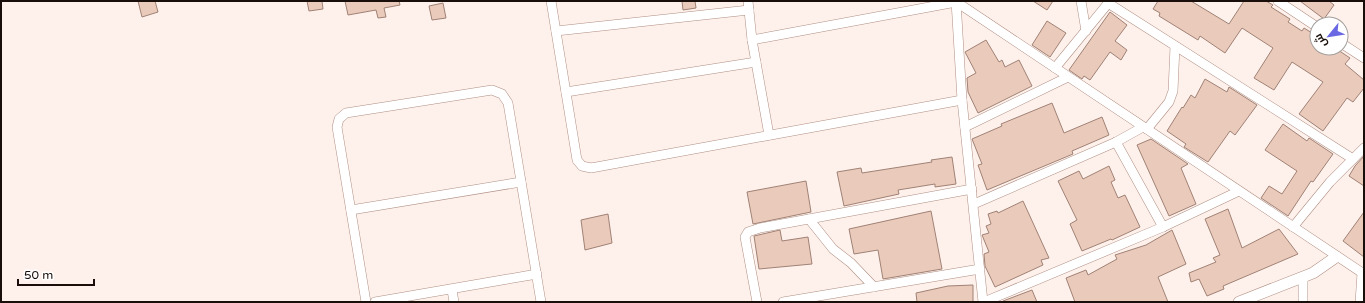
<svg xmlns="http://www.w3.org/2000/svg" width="1365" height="303" font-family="'Varela Round',Cairo,sans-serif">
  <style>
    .building { fill: #eacabb; stroke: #a08275 }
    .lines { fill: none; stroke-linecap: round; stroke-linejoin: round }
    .minor-casing { stroke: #af8f83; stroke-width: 10 }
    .tertiary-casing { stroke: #af8f83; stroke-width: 12 }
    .minor { stroke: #fff; stroke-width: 9 }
    .tertiary { stroke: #fff; stroke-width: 11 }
  </style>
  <rect width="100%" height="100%" fill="#fef0eb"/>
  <g class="building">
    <polygon points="138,1 155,1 158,12 142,17"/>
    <polygon points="307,1 322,1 323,9 309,11"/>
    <polygon points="345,1 399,1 400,5 384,8 386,17 378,18 376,10 348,15"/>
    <polygon points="682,1 695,1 696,8 683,10"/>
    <polygon points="1033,1 1053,1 1047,10"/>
    <polygon points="1158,1 1191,1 1229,24 1244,1 1266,1 1273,5 1271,7 1290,19 1288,22 1302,31 1304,28 1317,36 1317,48 1335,48 1350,58 1345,64 1364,80 1364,88 1353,102 1347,98 1323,131 1299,114 1323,82 1292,62 1274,90 1254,78 1273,48 1242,28 1225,53 1200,36 1198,40 1159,16 1160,13 1153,9"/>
    <polygon points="1300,1 1329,1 1334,5 1324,19"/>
    <polygon points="443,3 446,18 432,20 429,6"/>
    <polygon points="1110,12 1127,25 1115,41 1127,50 1121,60 1110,52 1090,80 1084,76 1082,79 1069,70"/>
    <polygon points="1047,21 1066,33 1050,57 1032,45"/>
    <polygon points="986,40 999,62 1002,60 1005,67 1019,60 1032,86 978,113 968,92 967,78 976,73 965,52"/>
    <polygon points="1205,79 1227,92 1229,87 1257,105 1235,135 1230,131 1208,162 1184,147 1186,144 1167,131 1182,107 1183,108 1191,95 1195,98"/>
    <polygon points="1052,103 1064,133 1102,117 1109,135 1072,151 1073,154 987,190 978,165 982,164 972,139 1002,126 1001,124"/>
    <polygon points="1283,124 1307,141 1309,138 1333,154 1313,182 1311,181 1288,216 1261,198 1269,186 1282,194 1297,171 1265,150"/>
    <polygon points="1151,139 1188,164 1181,168 1196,204 1169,216 1137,145"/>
    <polygon points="1364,156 1364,186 1349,176 1355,166"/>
    <polygon points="952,157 956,184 935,187 935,184 898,190 899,194 844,206 837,172 861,168 862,173 932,162 931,160"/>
    <polygon points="1109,166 1115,180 1111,182 1118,198 1125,195 1140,227 1112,240 1111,239 1082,251 1070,224 1077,220 1058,181 1079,171 1083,179"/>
    <polygon points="806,181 811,212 753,224 747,192"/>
    <polygon points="1023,201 1049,258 1041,260 1043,265 995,287 985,266 984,254 989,252 982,235 989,233 986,226 991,224 988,214 997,211 998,213"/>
    <polygon points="1228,209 1242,248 1279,229 1298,254 1223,286 1224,289 1207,296 1199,279 1191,282 1189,273 1216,262 1213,258 1220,255 1205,219"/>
    <polygon points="931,211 942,269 883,279 878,250 854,254 849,229"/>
    <polygon points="1364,212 1364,257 1343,241"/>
    <polygon points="608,214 612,243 585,250 581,220"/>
    <polygon points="780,230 782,241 808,237 812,264 759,269 754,236"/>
    <polygon points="1172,230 1186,264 1158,277 1168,302 1075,302 1066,278 1086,270 1088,275 1117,259 1115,255 1146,245"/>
    <polygon points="973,285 973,302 917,302 916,293 948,286"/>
    <polygon points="1032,290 1037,302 1004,302 1003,301"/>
  </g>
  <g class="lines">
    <defs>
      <g id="minor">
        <polyline points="551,1 577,160 582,166 591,168 962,100"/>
        <polyline points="748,1 752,40 769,135"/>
        <polyline points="955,1 1364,274"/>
        <polyline points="956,1 962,100 983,302"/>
        <polyline points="1081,1 1086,31"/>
        <polyline points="1278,1 1317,27"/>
        <polyline points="1108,3 1353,159"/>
        <polyline points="556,31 749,10"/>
        <polyline points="752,40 956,2"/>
        <polyline points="1341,43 1364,58"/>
        <polyline points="1055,68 1110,1"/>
        <polyline points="566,92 756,62"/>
        <polyline points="965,127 1068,77"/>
        <polyline points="1147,129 1169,102 1173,91 1175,46"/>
        <polyline points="1116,142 1163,227"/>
        <polyline points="974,204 1116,142 1143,127"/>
        <polyline points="351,210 521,182"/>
        <polyline points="809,219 833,249 851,263 874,287"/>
        <polyline points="1293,227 1330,182 1364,148"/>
        <polyline points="452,290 454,302"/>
        <polyline points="366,302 337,127 339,119 346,113 492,90 502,94 508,103 541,302"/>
        <polyline points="375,302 537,274"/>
        <polyline points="757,302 745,237 748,232 760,228 972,189"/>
        <polyline points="783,302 980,269"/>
        <polyline points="984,302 1163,227 1239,191"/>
        <polyline points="1303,302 1303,277"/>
        <polyline points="1360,302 1362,273"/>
      </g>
      <polyline id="tertiary" points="1239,302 1313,273 1336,257"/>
    </defs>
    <use href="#minor" class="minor-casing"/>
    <use href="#tertiary" class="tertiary-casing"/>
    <use href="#minor" class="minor"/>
    <use href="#tertiary" class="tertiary"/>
  </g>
  <rect width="1365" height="303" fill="none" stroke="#190e09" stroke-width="4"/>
  <g transform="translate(1329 36) rotate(240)"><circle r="19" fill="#ffffff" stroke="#a39f9d"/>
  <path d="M0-3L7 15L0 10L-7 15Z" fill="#6a69e3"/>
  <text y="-6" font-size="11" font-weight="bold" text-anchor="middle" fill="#190e09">ش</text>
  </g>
  <path d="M18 279v6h76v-6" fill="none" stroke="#190e09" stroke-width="2"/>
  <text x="24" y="279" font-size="12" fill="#190e09" stroke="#ffffff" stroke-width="3" paint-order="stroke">50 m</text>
</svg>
